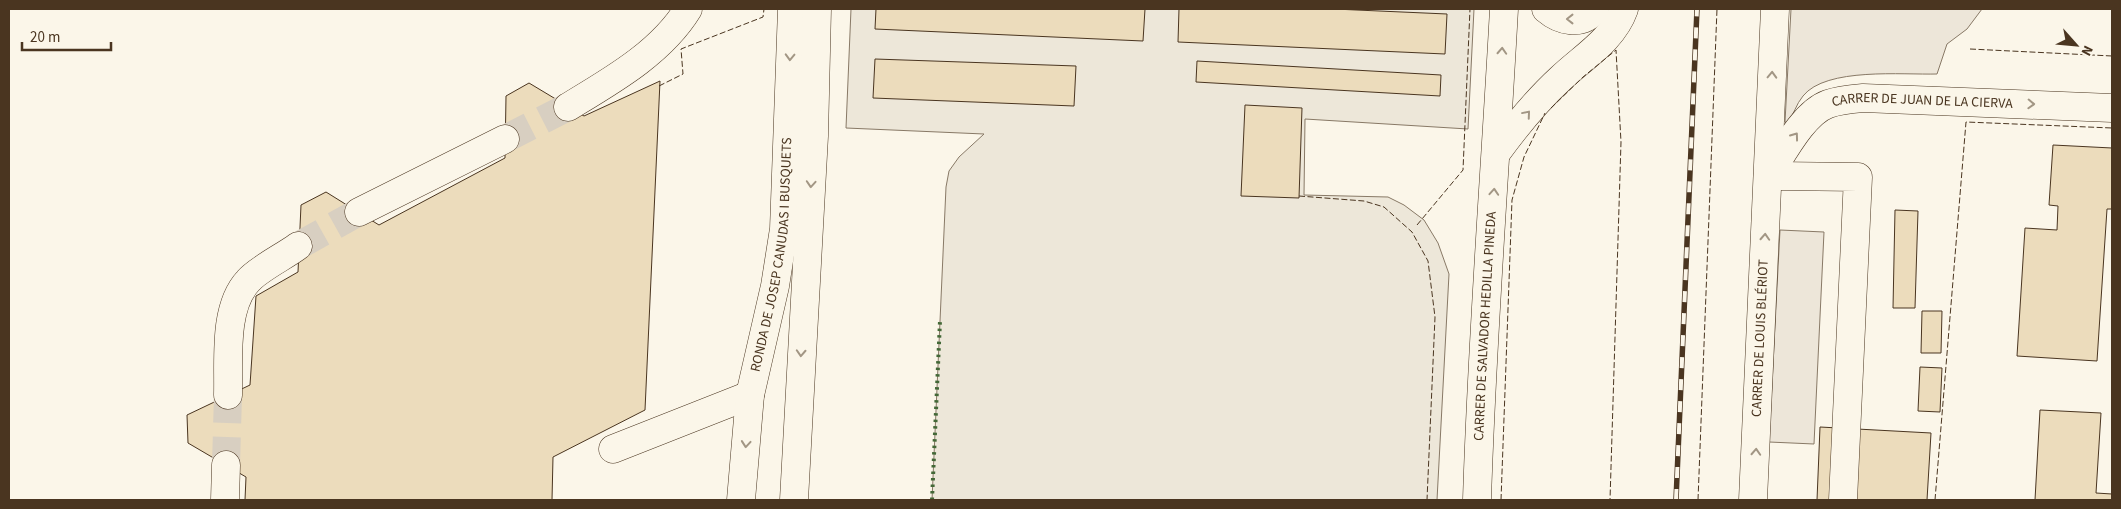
<svg xmlns="http://www.w3.org/2000/svg" width="2121" height="509" font-family="'Source Sans 3',sans-serif">
  <style>
    .green { fill: #ede6d9; stroke: #887966 }
    .parking { fill: #ede7d9; stroke: #887966 }
    .building { fill: #ecdcbc; stroke: #4a3520 }
    .lines { fill: none; stroke-linecap: round; stroke-linejoin: round }
    .minor-tunnel { stroke: #d8cfc1; stroke-width: 28; stroke-dasharray: 28 14; stroke-linecap: butt }
    .minor-casing { stroke: #4a3520; stroke-width: 29 }
    .major-casing { stroke: #4a3520; stroke-width: 29 }
    .minor { stroke: #fbf6e9; stroke-width: 28 }
    .major { stroke: #fbf6e9; stroke-width: 28 }
    .rail-casing { stroke: #4a3520; stroke-width: 5.5 }
    .rail { stroke: #fbf6e9; stroke-width: 4; stroke-dasharray: 11; stroke-linecap: butt }
    .hedge { stroke: #436837; stroke-width: 4; stroke-dasharray: 2.5 4; stroke-linecap: butt }
    .fence { stroke: #4a3520; stroke-width: 1; stroke-dasharray: 6 2.5; stroke-linecap: butt }
    .oneway { stroke: #a29684 }
    .labels { text-anchor: middle; dominant-baseline: central; stroke-width: 4; stroke-linejoin: round; paint-order: stroke }
    .street-label { font-size: 14px; fill: #4a3520; stroke: #fbf6e9 }
  </style>
  <rect width="100%" height="100%" fill="#fbf6e9"/>
  <g class="green">
    <path d="M1791,9H1982L1967,29L1947,44L1937,74C1903,75 1826,67 1803,96C1796,104 1794,115 1787,123L1785,122Z"/>
    <polygon points="1780,230 1824,232 1814,444 1769,442"/>
  </g>
  <polygon class="parking" points="851,9 1474,9 1468,129 1305,119 1304,195 1388,197 1404,205 1424,220 1438,243 1449,274 1437,500 932,500 946,187 949,171 959,157 984,134 846,128"/>
  <g class="building">
    <polygon points="876,9 1145,9 1143,41 875,29"/>
    <polygon points="1179,9 1334,9 1447,14 1445,54 1178,42"/>
    <polygon points="875,59 1076,66 1074,106 873,98"/>
    <polygon points="1197,61 1441,75 1440,96 1196,82"/>
    <polygon points="660,81 645,410 553,457 552,500 245,500 246,477 188,443 187,415 250,385 256,296 298,272 301,205 326,192 379,225 505,158 506,96 529,83 584,116"/>
    <polygon points="1245,105 1302,108 1299,198 1241,196"/>
    <polygon points="2053,145 2112,148 2112,209 2107,209 2097,361 2017,356 2025,228 2057,230 2058,206 2049,205"/>
    <polygon points="1895,210 1918,211 1915,308 1893,308"/>
    <polygon points="1922,311 1942,311 1941,353 1921,353"/>
    <polygon points="1920,367 1942,368 1940,412 1918,411"/>
    <polygon points="2040,410 2101,413 2096,493 2112,494 2112,500 2035,500"/>
    <polygon points="1820,427 1931,433 1927,500 1817,500"/>
  </g>
  <g class="lines">
    <g class="minor-tunnel">
      <polyline points="505,139 568,107"/>
      <polyline points="298,246 359,212"/>
      <polyline points="226,465 228,395"/>
    </g>
    <defs>
      <g id="minor">
        <path d="M1546,9C1560,21 1582,27 1595,9"/>
        <path d="M568,107C611,81 661,53 688,9"/>
        <path d="M1497,152C1516,126 1536,101 1560,79C1583,57 1613,40 1624,9"/>
        <polyline points="1768,176 1858,177 1843,500"/>
        <path id="s1" d="M1768,176C1782,155 1803,113 1828,104C1839,100 1851,99 1863,98L2112,108"/>
        <polyline points="359,212 505,139"/>
        <path d="M228,395C229,360 223,308 248,281C258,269 285,256 298,246"/>
        <polyline points="613,449 750,395"/>
        <polyline points="225,500 226,465"/>
        <path id="s2" d="M741,500L750,395L775,286L784,229L792,9"/>
        <path id="s3" d="M1753,500L1775,9"/>
      </g>
      <g id="major">
        <polyline points="794,500 814,136 817,9"/>
        <path id="s4" d="M1477,500C1482,336 1495,173 1504,9"/>
      </g>
    </defs>
    <use href="#minor" class="minor-casing"/>
    <use href="#major" class="major-casing"/>
    <use href="#minor" class="minor"/>
    <use href="#major" class="major"/>
    <defs>
      <polyline id="rail" points="1676,500 1697,9"/>
    </defs>
    <use href="#rail" class="rail-casing"/>
    <use href="#rail" class="rail"/>
    <polyline class="hedge" points="932,500 940,321"/>
    <g class="fence">
      <polyline points="1970,49 2112,56"/>
      <polyline points="659,86 683,74 681,49 763,17 764,9"/>
      <polyline points="1551,108 1583,77 1616,50 1621,142 1610,500"/>
      <polyline points="1299,196 1364,201 1384,207 1412,232 1428,261 1435,317 1427,500"/>
      <polyline points="1417,225 1463,170 1470,9"/>
      <polyline points="1501,500 1512,200 1524,157 1545,113"/>
      <polyline points="1698,500 1717,9"/>
      <polyline points="1935,500 1966,122 2112,128"/>
    </g>
  </g>
  <defs><path id="oneway-chevron" d="M-2-3.5L2.5 0L-2 3.5" fill="none" stroke-width="1.6" stroke-linecap="round" stroke-linejoin="round" transform="scale(1.25)"/></defs>
  <g class="oneway">
    <use href="#oneway-chevron" transform="translate(1570 19) rotate(180)"/>
    <use href="#oneway-chevron" transform="translate(1502 51) rotate(-87)"/>
    <use href="#oneway-chevron" transform="translate(790 57) rotate(92)"/>
    <use href="#oneway-chevron" transform="translate(1772 75) rotate(-88)"/>
    <use href="#oneway-chevron" transform="translate(2031 104) rotate(2)"/>
    <use href="#oneway-chevron" transform="translate(1527 114) rotate(-50)"/>
    <use href="#oneway-chevron" transform="translate(1795 136) rotate(-54)"/>
    <use href="#oneway-chevron" transform="translate(811 184) rotate(94)"/>
    <use href="#oneway-chevron" transform="translate(1494 192) rotate(-86)"/>
    <use href="#oneway-chevron" transform="translate(1765 237) rotate(-87)"/>
    <use href="#oneway-chevron" transform="translate(801 353) rotate(93)"/>
    <use href="#oneway-chevron" transform="translate(746 444) rotate(95)"/>
    <use href="#oneway-chevron" transform="translate(1756 452) rotate(-87)"/>
  </g>
  <g class="labels">
    <g class="street-label">
      <text stroke="none"><textPath href="#s1" startOffset="190">CARRER DE JUAN DE LA CIERVA</textPath></text>
      <text stroke="none"><textPath href="#s2" startOffset="248">RONDA DE JOSEP CANUDAS I BUSQUETS</textPath></text>
      <text stroke="none"><textPath href="#s4" startOffset="174">CARRER DE SALVADOR HEDILLA PINEDA</textPath></text>
      <text stroke="none"><textPath href="#s3" startOffset="162">CARRER DE LOUIS BLÉRIOT</textPath></text>
    </g>
  </g>
  <rect width="2121" height="509" fill="none" stroke="#4a3520" stroke-width="20"/>
  <g transform="translate(2076 45) rotate(117)" stroke="#fbf6e9" stroke-width="4" paint-order="stroke">
  <path d="M0-4L9 19L0 12L-9 19Z" fill="#4a3520"/>
  <text y="-8" font-size="14" font-weight="bold" text-anchor="middle" fill="#4a3520">N</text>
  </g>
  <path d="M22 42v8h89v-8" fill="none" stroke="#4a3520" stroke-width="2.5"/>
  <text x="30" y="42" font-size="15" fill="#4a3520" stroke="#fbf6e9" stroke-width="4" paint-order="stroke">20 m</text>
</svg>
